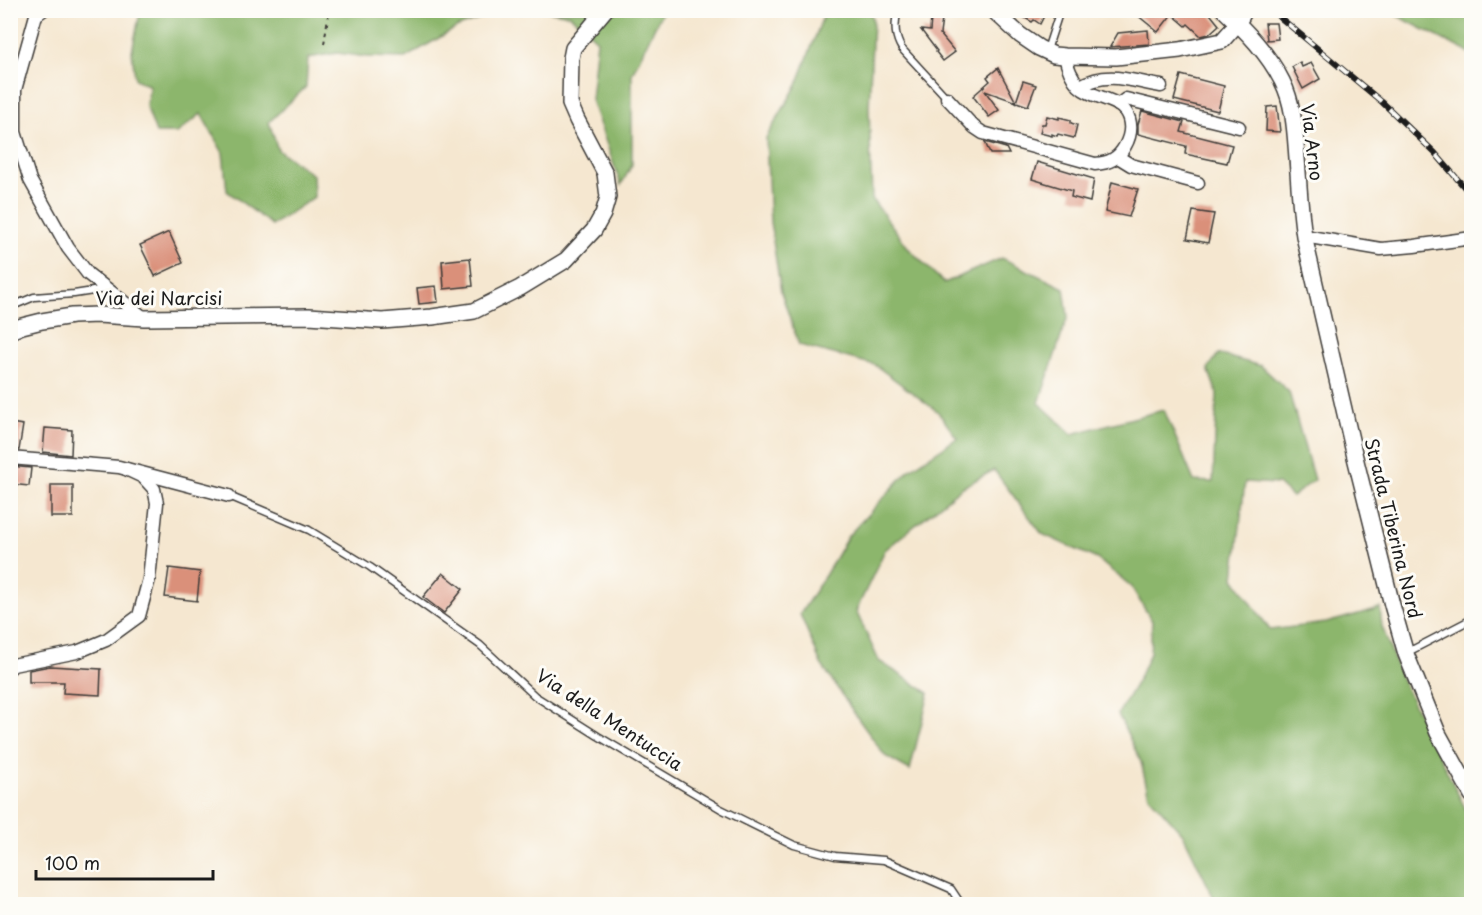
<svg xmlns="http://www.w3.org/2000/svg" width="1482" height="915" font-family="'Playpen Sans',sans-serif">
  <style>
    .forest { fill: #8cb66c; stroke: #546944; stroke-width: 1.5 }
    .building { fill: #da907a }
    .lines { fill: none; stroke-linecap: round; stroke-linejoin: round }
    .service-casing { stroke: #3d3a37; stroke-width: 9 }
    .minor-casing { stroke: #3d3a37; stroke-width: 15 }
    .tertiary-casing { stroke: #3d3a37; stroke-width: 18 }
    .path { stroke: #3d3a37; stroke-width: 2; stroke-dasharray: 4.5 4.5; stroke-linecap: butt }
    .service { stroke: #fff; stroke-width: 6 }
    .minor { stroke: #fff; stroke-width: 12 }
    .tertiary { stroke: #fff; stroke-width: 15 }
    .rail-casing { stroke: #1c1c1c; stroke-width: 6 }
    .rail { stroke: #fdfcf7; stroke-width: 4; stroke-dasharray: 11; stroke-linecap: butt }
    .labels { text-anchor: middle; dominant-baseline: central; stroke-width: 6; stroke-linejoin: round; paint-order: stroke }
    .street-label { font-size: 18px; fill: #1c1c1c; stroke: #fdfcf7 }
  </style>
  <rect width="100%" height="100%" fill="#fdfcf7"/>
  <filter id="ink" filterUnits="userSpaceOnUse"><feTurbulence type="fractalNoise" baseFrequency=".0167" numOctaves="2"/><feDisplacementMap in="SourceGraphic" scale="12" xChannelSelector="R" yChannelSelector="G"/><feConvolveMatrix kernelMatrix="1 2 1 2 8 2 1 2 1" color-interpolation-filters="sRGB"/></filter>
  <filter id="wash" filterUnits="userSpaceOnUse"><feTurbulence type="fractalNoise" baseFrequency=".008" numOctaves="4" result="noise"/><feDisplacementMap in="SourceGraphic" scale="24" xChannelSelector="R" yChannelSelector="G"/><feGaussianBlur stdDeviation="1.35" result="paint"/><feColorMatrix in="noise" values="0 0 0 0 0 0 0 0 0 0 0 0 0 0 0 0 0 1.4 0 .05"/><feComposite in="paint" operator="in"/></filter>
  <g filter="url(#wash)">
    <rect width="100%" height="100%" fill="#f5e7d0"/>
    <g class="forest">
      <polygon points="659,10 662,12 632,74 632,165 621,185 591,100 597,40 570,15 547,11"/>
      <polygon points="134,11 501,11 456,28 405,58 367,57 337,53 308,58 306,87 269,122 278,150 313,175 314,197 272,225 227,191 223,153 201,114 177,133 156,133 146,106 150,86 135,79 132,51 140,13"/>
      <polygon points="825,11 870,11 873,20 869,108 872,199 910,250 944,283 1002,258 1064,288 1068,316 1039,403 1072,434 1164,410 1194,481 1213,482 1217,393 1208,369 1218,354 1261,366 1289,392 1314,480 1292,497 1278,484 1245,482 1234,578 1270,630 1326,623 1380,608 1382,626 1401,678 1471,820 1471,904 1216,904 1211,892 1183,834 1149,796 1141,762 1118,714 1138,680 1150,653 1152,621 1131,586 1097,559 1042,534 994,470 961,488 885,550 856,611 879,661 929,693 910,770 885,756 859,720 821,664 800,614 826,574 848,536 909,470 957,438 938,412 875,365 799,345 781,292 770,222 766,138 797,85"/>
      <polygon points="1388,11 1471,11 1471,54"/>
    </g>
    <g id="blocks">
      <g class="building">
        <polygon points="1011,10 1047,10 1040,24 1034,20 1032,22"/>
        <polygon points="1131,10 1207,10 1219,25 1209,34 1201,36 1188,24 1186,26 1172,14 1158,32"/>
        <polygon points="931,18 942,19 940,34 955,52 943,61 936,52 937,51 921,30 930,31"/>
        <polygon points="1265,23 1276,23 1278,39 1267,40"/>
        <polygon points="1148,30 1149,44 1110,47 1118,33"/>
        <polygon points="1300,62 1302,67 1311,63 1320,79 1303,89 1292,67"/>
        <polygon points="998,68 1016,102 1023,81 1036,85 1028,106 985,91 999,110 989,117 973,96 990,81 987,77"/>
        <polygon points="1181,75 1224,86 1218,111 1174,100"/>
        <polygon points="1277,106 1280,132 1266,131 1267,107"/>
        <polygon points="1142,111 1184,122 1181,132 1232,145 1227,163 1185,154 1186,146 1138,134 1138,124"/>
        <polygon points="1047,116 1059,119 1059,117 1071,120 1071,123 1077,125 1074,138 1058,134 1057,136 1052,134 1052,136 1040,133 1042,124 1045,124"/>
        <polygon points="985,142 1006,148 1009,154 990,154"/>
        <polygon points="1037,162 1094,179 1090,202 1071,197 1072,191 1032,179"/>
        <polygon points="1112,182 1138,189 1129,217 1105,212"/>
        <polygon points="1193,211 1214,214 1208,243 1187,239"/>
        <polygon points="169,232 183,263 155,276 140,245"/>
        <polygon points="470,258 473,286 444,289 442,261"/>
        <polygon points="436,286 438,302 419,304 417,288"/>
        <polygon points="10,423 23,425 19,450 10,450"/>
        <polygon points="45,428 72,430 71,455 43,452"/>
        <polygon points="10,466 31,468 29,486 10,484"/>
        <rect x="51" y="485" width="22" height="32"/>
        <polygon points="169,568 200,572 197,601 165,597"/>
        <polygon points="443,573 463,589 444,613 423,597"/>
        <polygon points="50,666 101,669 100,695 63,693 64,682 29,682 29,670"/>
      </g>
    </g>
  </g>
  <g filter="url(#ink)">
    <use href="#blocks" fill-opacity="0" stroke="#3d3a37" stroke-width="1.5"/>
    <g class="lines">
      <defs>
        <g id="service">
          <path d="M898,10C894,24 895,38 902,49L947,98"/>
          <polyline points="1047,50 1060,10"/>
          <polyline points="10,307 34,297 74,294 106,289"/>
          <polyline points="229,496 309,530 370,567 480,645 535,696 598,736 721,809 794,845 835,856 884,860 951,889 961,904"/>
          <polyline points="1406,653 1472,619"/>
        </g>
        <g id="minor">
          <polyline points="43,10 36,15 15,90 15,132 30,180 68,248 88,274 144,318"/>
          <path d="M1080,86C1108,70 1131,81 1161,86"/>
          <path d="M947,98L974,127L983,133L1095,164C1109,163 1118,159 1125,146C1130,137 1132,129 1129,119C1123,97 1093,100 1079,86C1072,78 1067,66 1065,56"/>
          <polyline points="1118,105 1126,99 1239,127"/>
          <polyline points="1118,157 1131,165 1198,183"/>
          <polyline points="1304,236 1381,249 1414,246 1472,238"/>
          <polyline points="10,458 119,467 229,496"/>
          <polyline points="10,668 13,665 77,652 106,640 139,616 149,579 157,503 154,489 143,477 126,469"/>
        </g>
        <g id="tertiary">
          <polyline points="993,10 1020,35 1039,48 1054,55 1065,56 1116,57 1180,50 1222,41 1238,23 1245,10"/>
          <path d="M1224,10C1246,31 1268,53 1282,81C1294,104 1295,132 1297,158C1299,184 1300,210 1304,236L1355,457L1392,605L1406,654L1438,733L1472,795"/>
          <polyline points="10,331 22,326 42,321 72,316 98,315 144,318 309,316 382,321 432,317 474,311 520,288 566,260 594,230 603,214 608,197 605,173 577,120 570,104 571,58 573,48 605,10"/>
        </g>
      </defs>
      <use href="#service" class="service-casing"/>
      <use href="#minor" class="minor-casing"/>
      <use href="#tertiary" class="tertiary-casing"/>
      <polyline class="path" points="324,44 329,10"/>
      <use href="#service" class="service"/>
      <use href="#minor" class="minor"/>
      <use href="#tertiary" class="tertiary"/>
      <defs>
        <polyline id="rail" points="1271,10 1382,102 1435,153 1472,196"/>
      </defs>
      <use href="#rail" class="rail-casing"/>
      <use href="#rail" class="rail"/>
    </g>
  </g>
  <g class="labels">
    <g class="street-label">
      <text transform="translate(1313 142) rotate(83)">Via Arno</text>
      <text x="159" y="297">Via dei Narcisi</text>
      <text transform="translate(1394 528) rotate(76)">Strada Tiberina Nord</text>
      <text transform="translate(610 719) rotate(33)">Via della Mentuccia</text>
    </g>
  </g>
  <rect width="1482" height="915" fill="none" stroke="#fdfcf7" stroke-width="36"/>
  <path d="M36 870v9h177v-9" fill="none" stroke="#1c1c1c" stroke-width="3"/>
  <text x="45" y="870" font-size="18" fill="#1c1c1c" stroke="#fdfcf7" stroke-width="4.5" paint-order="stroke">100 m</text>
</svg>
